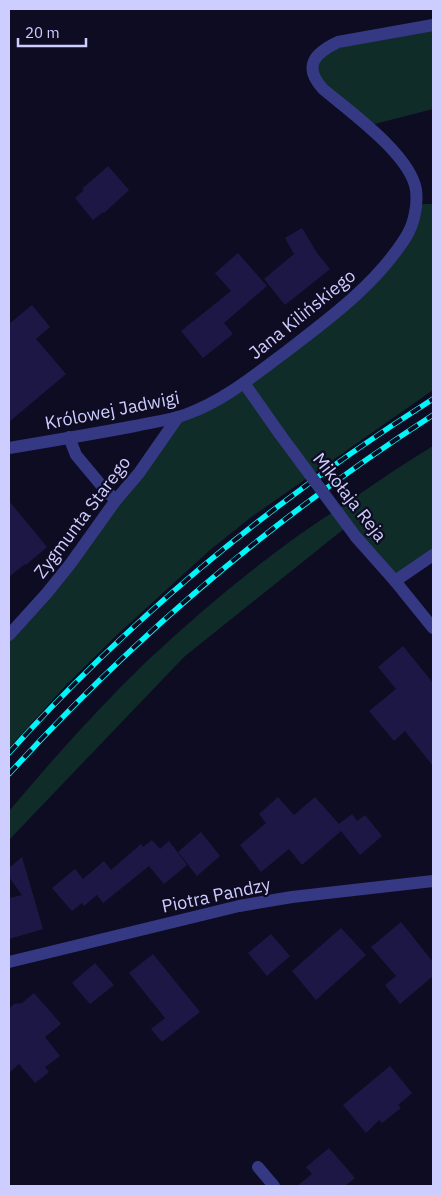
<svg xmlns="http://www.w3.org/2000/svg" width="442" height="1195" font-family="'IBM Plex Sans',sans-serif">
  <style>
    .green { fill: #0f2c28 }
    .building { fill: #1c1744 }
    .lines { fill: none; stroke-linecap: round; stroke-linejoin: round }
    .minor { stroke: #353983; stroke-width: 12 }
    .rail-casing { stroke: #00f6f8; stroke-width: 5.5 }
    .rail { stroke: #0e0c22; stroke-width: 4; stroke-dasharray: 11; stroke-linecap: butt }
    .minor-bridge { stroke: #353983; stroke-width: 12 }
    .labels { text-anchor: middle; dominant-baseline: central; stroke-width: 4.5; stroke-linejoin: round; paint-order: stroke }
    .street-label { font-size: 18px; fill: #cecdff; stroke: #0e0c22 }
  </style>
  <rect width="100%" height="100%" fill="#0e0c22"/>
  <g class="green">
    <polygon points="433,25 433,109 367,126 323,89 313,62 319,53"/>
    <polygon points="425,204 433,204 433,390 250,518 210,550 119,633 67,684 9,748 9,635 178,417 222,398 382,268 416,206"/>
    <path d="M433,446V555L395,581L350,524L184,657L9,840V811C53,759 98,708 147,661C193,618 241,577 292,540C311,526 332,513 351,500C378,481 405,463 433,446Z"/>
  </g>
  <g class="building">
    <polygon points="108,166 129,190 104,213 103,212 93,220 75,198 84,190 82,189"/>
    <polygon points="302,228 317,253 330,269 285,305 264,279 294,254 285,238"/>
    <polygon points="238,253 267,286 224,323 233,334 203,358 181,331 231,291 215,273"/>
    <polygon points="32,305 50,327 36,339 66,374 9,422 9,324"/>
    <polygon points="9,501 47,547 26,565 25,564 9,577"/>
    <polygon points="403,646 433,683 433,766 405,731 394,741 369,711 396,689 378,667"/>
    <polygon points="278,797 294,815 315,797 339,824 352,814 357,821 365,815 382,836 360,855 341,831 302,865 289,849 261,872 240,845 266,823 259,814"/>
    <polygon points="201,832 220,856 197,876 178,852"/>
    <polygon points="152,840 160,849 169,841 187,865 164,884 149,866 103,903 97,895 84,906 82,903 72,911 52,888 75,869 83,879 104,861 111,870 141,844 143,847"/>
    <polygon points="22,857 43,929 9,939 9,898 22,895 9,877 9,868"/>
    <polygon points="401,922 433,962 433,976 400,1004 385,985 396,976 371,947"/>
    <polygon points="341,928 366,955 316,1000 292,971"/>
    <polygon points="271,934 290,956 267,976 248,953"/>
    <polygon points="153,954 200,1012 162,1042 151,1029 165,1018 129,973"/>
    <polygon points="95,963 114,985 90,1004 72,983"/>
    <polygon points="34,993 61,1024 45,1037 60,1056 45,1067 49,1072 35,1083 19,1064 9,1073 9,1009 14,1004 22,1003"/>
    <polygon points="390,1066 412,1093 398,1105 401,1108 382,1123 379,1120 366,1133 343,1105"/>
    <polygon points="329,1148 355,1178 345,1186 297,1186 312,1174 306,1167"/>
  </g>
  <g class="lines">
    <g class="minor">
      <polyline points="244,383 279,433"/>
      <polyline points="69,437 76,455 106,491 116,500"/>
      <path d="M9,448C51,441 93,434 135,426C153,422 171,420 187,414C223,401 252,377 283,354C327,320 375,286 406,237C414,224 418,205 416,190C411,155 349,111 323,89C302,66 315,53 338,42L433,25"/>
      <polyline points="356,537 395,581 433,628"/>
      <polyline points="395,581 433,555"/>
      <polyline points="9,635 47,593 71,563 116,500 139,473 178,417"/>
      <polyline points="9,962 239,906 292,897 433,881"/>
      <polyline points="258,1167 274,1186"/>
    </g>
    <defs>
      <g id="rail">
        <path d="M9,753C67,688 131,627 197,571C272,508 351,451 433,399"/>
        <path d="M9,774C135,635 275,517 433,415"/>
      </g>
    </defs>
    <use href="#rail" class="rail-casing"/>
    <use href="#rail" class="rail"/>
    <polyline class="minor-bridge" points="279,433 356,537"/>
  </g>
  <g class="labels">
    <g class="street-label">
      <text transform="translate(302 314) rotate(-39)">Jana Kilińskiego</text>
      <text transform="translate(112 410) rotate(-11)">Królowej Jadwigi</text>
      <text transform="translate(350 497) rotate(52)">Mikołaja Reja</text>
      <text transform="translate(82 517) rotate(-53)">Zygmunta Starego</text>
      <text transform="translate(216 895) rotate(-12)">Piotra Pandzy</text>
    </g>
  </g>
  <rect width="442" height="1195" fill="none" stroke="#cecdff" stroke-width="20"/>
  <path d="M18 38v8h68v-8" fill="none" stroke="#cecdff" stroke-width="2.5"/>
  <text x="25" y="38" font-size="15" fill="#cecdff" stroke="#0e0c22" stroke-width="4" paint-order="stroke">20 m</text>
</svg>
